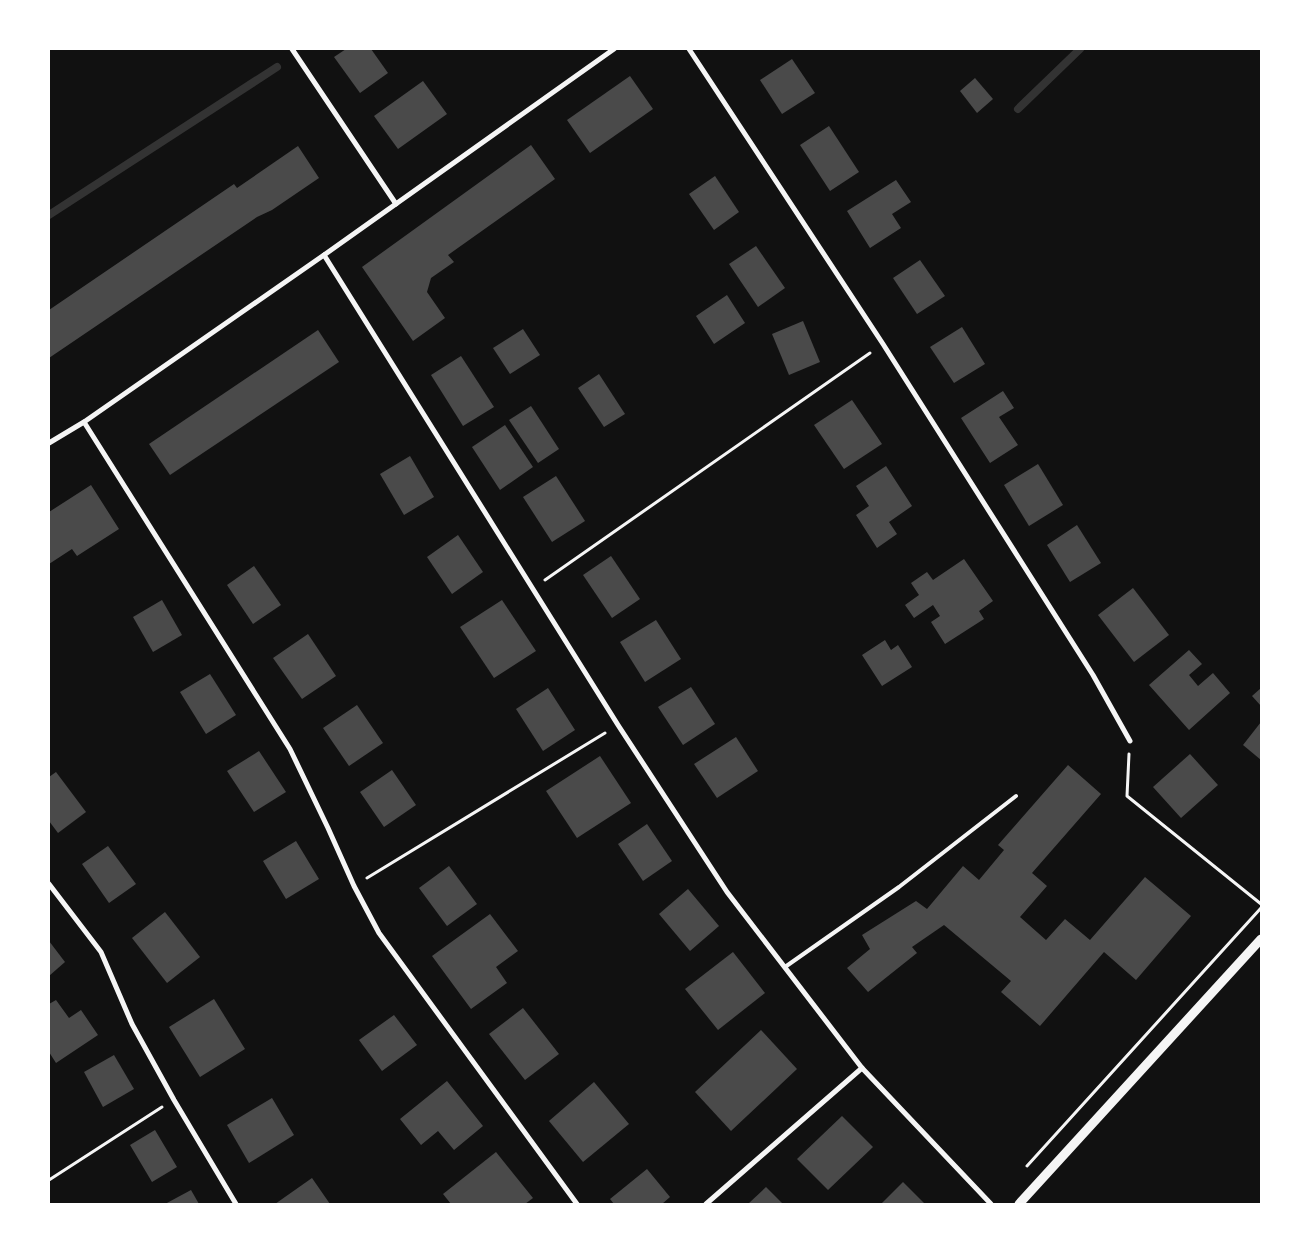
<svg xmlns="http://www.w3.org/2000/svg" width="1310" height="1253" font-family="Helvetica,sans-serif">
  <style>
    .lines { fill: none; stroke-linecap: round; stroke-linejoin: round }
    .stream { stroke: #333; stroke-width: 8 }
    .building { fill: #4a4a4a }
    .path { stroke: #f5f5f5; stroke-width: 3 }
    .service { stroke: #f5f5f5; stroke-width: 4 }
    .minor { stroke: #f5f5f5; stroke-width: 5 }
    .tertiary { stroke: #f5f5f5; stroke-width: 9 }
  </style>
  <rect width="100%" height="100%" fill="#111"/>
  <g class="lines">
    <g class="stream">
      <polyline points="1018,109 1080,49"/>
      <polyline points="49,215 277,67"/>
    </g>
  </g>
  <g class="building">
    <polygon points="346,49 371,49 388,73 360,93 334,57"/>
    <polygon points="792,59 815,93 782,114 760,80"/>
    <polygon points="630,76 653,109 590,153 567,120"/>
    <polygon points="975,78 993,99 977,113 960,91"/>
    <polygon points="423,81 447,114 398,149 374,116"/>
    <polygon points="829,126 859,172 830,191 800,145"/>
    <polygon points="531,145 555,179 448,255 454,262 431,278 427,292 445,318 413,341 362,267"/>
    <polygon points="298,146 319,178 272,210 257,217 49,358 49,310 234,184 237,188"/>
    <polygon points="715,176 739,212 714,230 689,194"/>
    <polygon points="896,180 911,202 892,214 901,228 870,248 847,211"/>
    <polygon points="756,246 785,288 758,307 729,264"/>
    <polygon points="920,260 945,296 917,314 893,278"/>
    <polygon points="727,295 745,323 714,344 696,316"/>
    <polygon points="803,321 820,362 789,375 772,334"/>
    <polygon points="962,327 985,364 954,383 930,347"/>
    <polygon points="523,329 540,355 510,374 493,348"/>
    <polygon points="318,330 339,362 170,475 149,444"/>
    <polygon points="461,356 494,407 463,426 431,375"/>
    <polygon points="599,374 625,414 604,427 578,388"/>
    <polygon points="1003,391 1014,408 999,417 1018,445 990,463 961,418"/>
    <polygon points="852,400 882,444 844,469 814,425"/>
    <polygon points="531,406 559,449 538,463 509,420"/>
    <polygon points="505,425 533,467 500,490 472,447"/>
    <polygon points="410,456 434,497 404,515 380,474"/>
    <polygon points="1038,464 1063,505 1029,526 1004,485"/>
    <polygon points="886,466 912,506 889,522 897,534 877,548 856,515 869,506 856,486"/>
    <polygon points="556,476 585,521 552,542 523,497"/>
    <polygon points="91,485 119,529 77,556 72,549 49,564 49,512"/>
    <polygon points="1077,525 1101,563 1070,582 1047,545"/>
    <polygon points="458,535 483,572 452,594 427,557"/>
    <polygon points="611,556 640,599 612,618 583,575"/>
    <polygon points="964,559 993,601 979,611 984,619 945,644 931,622 940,616 933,605 914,618 905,605 919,595 911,583 927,572 933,580"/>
    <polygon points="254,566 281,605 253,624 227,585"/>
    <polygon points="1133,588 1169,635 1134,662 1098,615"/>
    <polygon points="162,600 182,635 153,652 133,617"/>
    <polygon points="502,600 536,651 494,678 460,627"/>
    <polygon points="656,620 681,659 645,682 620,642"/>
    <polygon points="308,634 336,676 302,699 273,658"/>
    <polygon points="885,640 891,650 898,645 912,667 882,686 862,655"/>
    <polygon points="1189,650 1202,664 1189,675 1198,686 1213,673 1230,693 1189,730 1149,685"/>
    <polygon points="210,674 236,715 206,734 180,692"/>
    <polygon points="691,687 715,724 683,745 658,707"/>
    <polygon points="548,688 575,730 543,751 516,709"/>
    <polygon points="1261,688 1261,706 1252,696"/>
    <polygon points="357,705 383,743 349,766 323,728"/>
    <polygon points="1261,722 1261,760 1243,745"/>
    <polygon points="736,737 758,771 717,798 694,764"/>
    <polygon points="259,751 286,792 254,812 227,771"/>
    <polygon points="1190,754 1218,785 1181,818 1153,787"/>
    <polygon points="600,756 631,803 577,838 546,791"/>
    <polygon points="1068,765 1101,794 1032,873 1047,886 1020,917 1046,940 1065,919 1090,940 1145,877 1191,916 1136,980 1104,952 1040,1026 1001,992 1011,981 944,925 912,947 917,953 868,992 847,968 870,949 862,935 916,901 927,909 963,866 979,880 1004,850 998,845"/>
    <polygon points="392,770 416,805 384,827 360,792"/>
    <polygon points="56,772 86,812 58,833 49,821 49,777"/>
    <polygon points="647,824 672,861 643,881 618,844"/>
    <polygon points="296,841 319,879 286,899 263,861"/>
    <polygon points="108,846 136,884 109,903 82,864"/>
    <polygon points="449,866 477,904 447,926 419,888"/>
    <polygon points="688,889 719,926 690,951 659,914"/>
    <polygon points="165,912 200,957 167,983 132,938"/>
    <polygon points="490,914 518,951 496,967 507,983 471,1009 432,956"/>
    <polygon points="49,941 65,962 49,976"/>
    <polygon points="733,952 765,993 718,1030 685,989"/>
    <polygon points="214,999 245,1049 200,1077 169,1027"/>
    <polygon points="56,1000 69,1018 81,1010 98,1035 56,1063 49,1052 49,1004"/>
    <polygon points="523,1008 559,1054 525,1080 489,1034"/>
    <polygon points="394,1015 417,1045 382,1071 359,1040"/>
    <polygon points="761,1030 797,1069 731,1131 695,1092"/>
    <polygon points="114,1055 134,1089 103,1107 84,1072"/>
    <polygon points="447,1081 483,1126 454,1150 438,1131 421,1145 400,1119"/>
    <polygon points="594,1082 629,1124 583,1162 549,1121"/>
    <polygon points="272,1098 294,1135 249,1163 227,1125"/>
    <polygon points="842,1116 873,1147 828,1190 797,1159"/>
    <polygon points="155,1130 177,1167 152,1182 130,1145"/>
    <polygon points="496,1152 533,1198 525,1204 451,1204 443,1194"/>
    <polygon points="647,1169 670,1197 662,1204 614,1204 610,1199"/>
    <polygon points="312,1178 330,1204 275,1204"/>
    <polygon points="903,1182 925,1204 881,1204"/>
    <polygon points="766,1187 783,1204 748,1204"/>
    <polygon points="191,1190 199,1204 165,1204"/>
  </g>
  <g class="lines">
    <g class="path">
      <polyline points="545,580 870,353"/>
      <polyline points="1129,754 1127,796 1261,904"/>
      <polyline points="367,878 605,733"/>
      <polyline points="1027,1166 1261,908"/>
      <polyline points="49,1180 162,1107"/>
    </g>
    <polyline class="service" points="785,967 899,887 1016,796"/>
    <g class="minor">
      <polyline points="292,49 396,204"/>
      <polyline points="689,49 883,344 1093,675 1130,741"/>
      <polyline points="324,255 618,725 727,892 862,1068 991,1204"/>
      <polyline points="84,422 290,749 328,828 354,886 379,933 577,1204"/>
      <polyline points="49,443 84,422 324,255 614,49"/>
      <polyline points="49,884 101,952 132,1024 174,1100 236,1204"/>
      <polyline points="706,1204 862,1068"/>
    </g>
    <polyline class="tertiary" points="1019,1204 1261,939"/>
  </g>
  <rect width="1310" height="1253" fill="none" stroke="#ffffff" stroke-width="100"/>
</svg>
